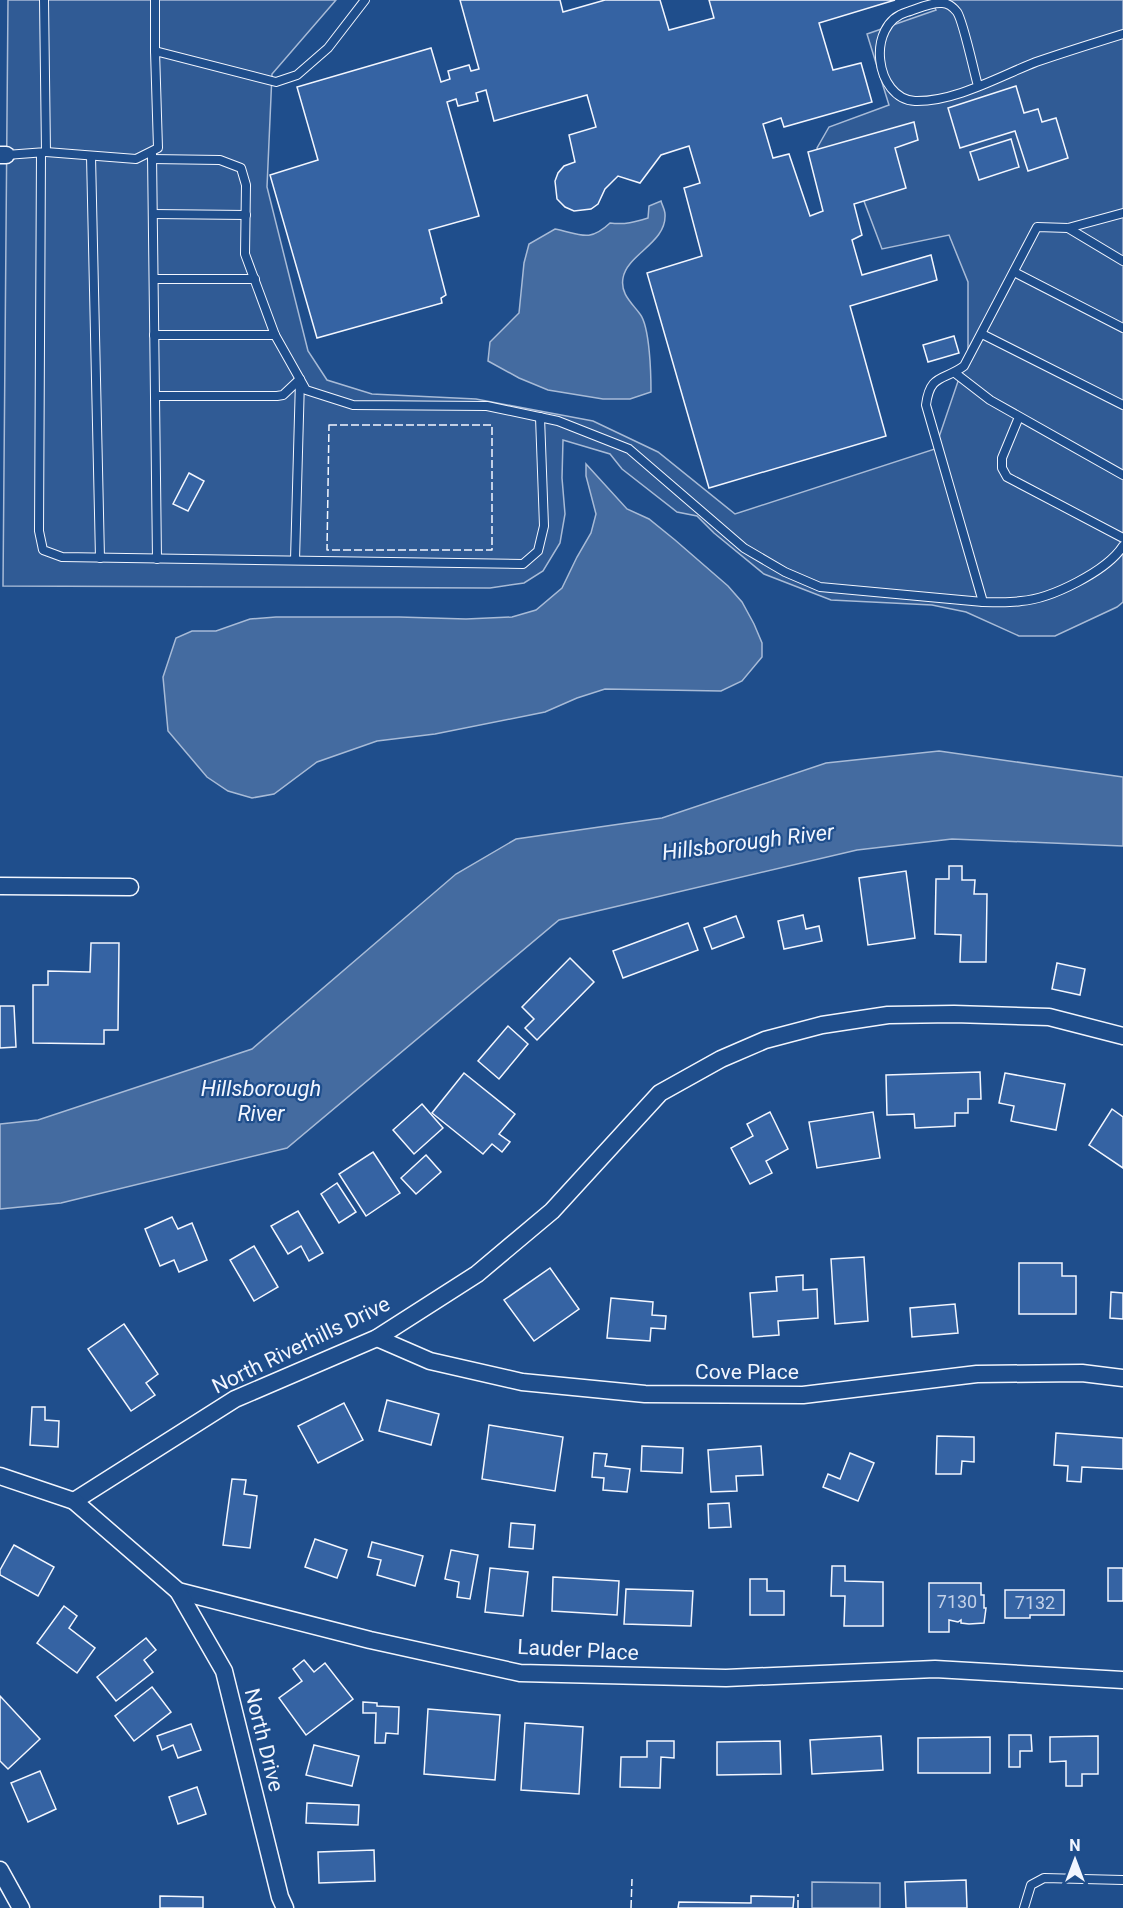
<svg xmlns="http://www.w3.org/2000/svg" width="1123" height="1908" font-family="Roboto,sans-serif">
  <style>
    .built { fill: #305b95; stroke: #a8bbd7; stroke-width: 1.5 }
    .water { fill: #446ba0; stroke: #a8bbd7; stroke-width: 1.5 }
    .building { fill: #3563a3; stroke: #f2f6ff; stroke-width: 1.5 }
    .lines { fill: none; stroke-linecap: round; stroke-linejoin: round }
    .lane-casing { stroke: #f2f6ff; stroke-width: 10 }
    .street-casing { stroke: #f2f6ff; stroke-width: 19 }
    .lane { stroke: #1f4e8c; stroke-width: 8 }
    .street { stroke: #1f4e8c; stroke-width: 16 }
    .fence { stroke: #f2f6ff; stroke-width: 1.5; stroke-dasharray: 8 3; stroke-linecap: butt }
    .labels { text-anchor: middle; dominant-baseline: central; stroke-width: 4.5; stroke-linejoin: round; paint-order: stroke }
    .number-label { font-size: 18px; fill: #c3d1e8 }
    .street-label { font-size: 21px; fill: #f2f6ff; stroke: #1f4e8c }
    .water-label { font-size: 22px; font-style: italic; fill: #f2f6ff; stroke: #1f4e8c }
  </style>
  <rect width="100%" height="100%" fill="#1f4e8c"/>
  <g class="built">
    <polygon points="8,0 336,0 272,74 267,187 308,351 327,380 372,394 476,399 593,421 658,452 735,514 935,449 968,352 968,282 949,235 882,249 862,196 834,189 817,148 829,127 889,105 867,34 936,10 931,0 1123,0 1123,602 1117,607 1055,636 1019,636 966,612 932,605 831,600 764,574 714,533 697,516 677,512 622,469 610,454 563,440 562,478 565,514 560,543 543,571 524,583 490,588 3,586"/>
    <polygon points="812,1882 880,1883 880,1908 812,1908"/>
  </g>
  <g class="water">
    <path d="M661,201C662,205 665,210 665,214C667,243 627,254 623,278C620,294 632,303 640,314C650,327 651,375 651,392L630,399H603L548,390L519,378L488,361L490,342L519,313L524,263L529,244L555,229C580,234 589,243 610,223C625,225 635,222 648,218L649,206Z"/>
    <polygon points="586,464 627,509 649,519 675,540 728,586 742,602 754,624 762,643 762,657 742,681 721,691 605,689 577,698 545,712 435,734 377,741 317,762 274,794 252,798 228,791 207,777 168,731 163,677 176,638 192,631 216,631 250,619 276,617 399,617 466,619 512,617 536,610 562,588 577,557 591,533 596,514 586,476"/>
    <polygon points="939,751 1123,777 1123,846 952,839 857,850 559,920 287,1148 61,1203 0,1209 0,1124 38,1120 252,1049 456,874 516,839 662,818 826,763"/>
  </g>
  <g class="building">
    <polygon points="460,0 560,0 563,12 605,0 660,0 669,30 714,18 709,0 895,0 819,23 833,70 861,63 872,102 784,127 781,118 763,124 773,158 789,154 810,216 823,211 808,152 914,122 918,140 895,148 906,188 854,204 862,235 852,240 862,275 931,255 937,280 850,306 886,436 709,488 647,273 702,256 684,188 700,183 689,146 661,155 640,183 618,176 605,189 598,204 591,209 574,211 565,207 557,199 555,181 558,173 564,166 575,162 569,135 596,127 587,95 494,121 486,90 476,93 478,101 458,106 456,99 447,102 479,216 429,230 446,295 441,298 442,303 317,338 270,175 318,160 297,87 431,48 441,82 450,79 448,71 469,65 471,71 479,69"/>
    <polygon points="1016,86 1024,113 1038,109 1042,122 1056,118 1068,158 1028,171 1015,131 960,148 948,108"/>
    <polygon points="1011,139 1019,167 979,180 970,152"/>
    <polygon points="954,336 959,353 928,362 923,345"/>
    <polygon points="189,473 204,481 188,511 173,504"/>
    <polygon points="949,866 962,866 962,880 975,880 974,894 987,894 986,962 960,962 961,935 935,934 936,879 949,879"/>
    <polygon points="906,871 915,938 868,945 859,878"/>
    <polygon points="803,915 806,929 819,926 822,941 784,949 778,921"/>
    <polygon points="736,916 744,937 712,949 704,928"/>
    <polygon points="688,923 698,950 623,978 613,951"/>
    <polygon points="91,943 119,943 118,1030 104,1030 104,1044 33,1043 33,985 48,985 48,971 90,972"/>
    <polygon points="570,958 594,982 537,1040 525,1028 534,1019 522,1007"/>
    <polygon points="1057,963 1085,969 1080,995 1052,989"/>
    <polygon points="0,1006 14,1006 16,1047 0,1048"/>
    <polygon points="508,1026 528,1044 499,1079 478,1061"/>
    <polygon points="980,1072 981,1099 968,1099 968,1113 955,1113 955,1126 915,1128 914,1114 887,1115 886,1075"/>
    <polygon points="464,1073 515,1114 499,1134 510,1142 502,1152 492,1144 483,1154 432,1113"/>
    <polygon points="1005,1073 1065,1084 1056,1130 1011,1121 1014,1106 999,1103"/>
    <polygon points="422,1104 443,1128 414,1154 393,1130"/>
    <polygon points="1112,1109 1123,1117 1123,1168 1089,1145"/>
    <polygon points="770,1112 788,1149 766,1161 772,1173 750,1184 731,1148 753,1136 747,1124"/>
    <polygon points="873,1112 880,1158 817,1168 809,1122"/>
    <polygon points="373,1152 400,1193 366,1216 339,1174"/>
    <polygon points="426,1155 441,1172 416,1194 401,1178"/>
    <polygon points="337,1183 356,1212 339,1223 321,1194"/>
    <polygon points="298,1211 323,1253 309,1261 301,1246 288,1254 271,1226"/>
    <polygon points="172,1217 178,1229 192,1223 207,1260 179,1272 174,1260 160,1266 145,1229"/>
    <polygon points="254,1246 278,1287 254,1301 230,1260"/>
    <polygon points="864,1257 868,1321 835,1324 831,1259"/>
    <polygon points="1019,1263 1062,1263 1062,1276 1076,1276 1076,1314 1019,1314"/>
    <polygon points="550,1268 579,1309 534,1341 504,1300"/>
    <polygon points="803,1275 803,1290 817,1289 818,1318 778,1321 779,1335 753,1337 750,1293 777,1291 776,1277"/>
    <polygon points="1111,1292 1123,1293 1123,1319 1110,1318"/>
    <polygon points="611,1298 653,1302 652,1315 666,1316 665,1329 651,1328 650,1341 607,1338"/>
    <polygon points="955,1304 958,1333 912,1337 910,1308"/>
    <polygon points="124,1324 158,1374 146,1383 155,1395 131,1411 88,1349"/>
    <polygon points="387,1400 439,1414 431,1445 379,1431"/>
    <polygon points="344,1403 363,1440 318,1463 298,1426"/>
    <polygon points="32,1407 45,1407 45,1420 59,1421 58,1447 30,1445"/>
    <polygon points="489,1425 563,1437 555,1491 482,1479"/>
    <polygon points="1056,1433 1123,1438 1123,1469 1082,1467 1081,1482 1067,1481 1068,1466 1054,1465"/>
    <polygon points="937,1436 974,1437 974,1462 962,1461 961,1474 936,1474"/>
    <polygon points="642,1446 683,1448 682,1473 641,1471"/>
    <polygon points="761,1446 763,1475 736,1476 737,1491 711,1492 708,1450"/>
    <polygon points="594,1453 607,1454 605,1466 630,1469 627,1492 603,1490 604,1478 592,1477"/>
    <polygon points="850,1453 874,1463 858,1501 823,1487 828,1474 840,1479"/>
    <polygon points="232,1479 246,1480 244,1494 257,1496 250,1548 223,1545"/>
    <polygon points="729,1503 731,1527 709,1528 708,1504"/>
    <polygon points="511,1523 535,1525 533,1549 509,1547"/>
    <polygon points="315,1539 347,1550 337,1578 305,1567"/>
    <polygon points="372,1542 423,1556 415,1586 377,1575 381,1560 368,1557"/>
    <polygon points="14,1545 54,1567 38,1596 0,1575 0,1570"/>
    <polygon points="451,1550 478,1555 470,1599 457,1597 459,1582 445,1579"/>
    <polygon points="832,1566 845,1566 845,1581 883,1582 883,1626 844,1626 845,1596 831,1596"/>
    <polygon points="490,1568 528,1572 523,1616 485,1612"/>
    <rect x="1108" y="1568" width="15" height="33"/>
    <polygon points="553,1577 619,1581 617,1615 552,1611"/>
    <polygon points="750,1579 767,1579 767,1591 784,1591 784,1615 750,1615"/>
    <polygon points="929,1583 981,1583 981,1595 984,1595 984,1608 986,1608 984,1623 969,1624 961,1623 961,1620 958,1622 949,1620 949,1632 929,1632"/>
    <polygon points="626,1589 693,1591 691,1626 624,1624"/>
    <polygon points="1005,1590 1064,1590 1064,1615 1030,1615 1030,1618 1005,1618"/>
    <polygon points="64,1606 77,1616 69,1628 95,1648 77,1673 37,1643"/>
    <polygon points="146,1638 156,1650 144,1660 153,1672 116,1701 97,1677"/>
    <polygon points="304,1660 314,1672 325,1663 353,1699 306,1735 279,1698 302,1681 293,1669"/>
    <polygon points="152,1687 171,1712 134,1741 115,1716"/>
    <polygon points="0,1696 40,1739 8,1769 0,1761"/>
    <polygon points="363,1702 377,1703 377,1706 399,1707 398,1734 386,1733 385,1743 375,1743 376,1713 363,1713"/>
    <polygon points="428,1709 500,1715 495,1780 424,1774"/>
    <polygon points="525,1723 583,1727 579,1794 521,1790"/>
    <polygon points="191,1724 201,1750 178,1758 173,1745 162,1750 157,1736"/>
    <polygon points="1009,1735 1031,1735 1032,1751 1020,1751 1020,1767 1009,1767"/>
    <polygon points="881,1736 883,1770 812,1774 810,1740"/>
    <polygon points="1098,1736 1098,1774 1082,1774 1082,1786 1066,1786 1066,1761 1050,1762 1050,1737"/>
    <polygon points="990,1737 990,1773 918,1773 918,1738"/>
    <polygon points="647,1741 674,1741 674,1758 661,1757 660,1788 620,1787 621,1757 647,1757"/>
    <polygon points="780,1741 781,1774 717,1775 717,1742"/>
    <polygon points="314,1745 359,1756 352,1786 306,1775"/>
    <polygon points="40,1771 56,1809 28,1822 11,1783"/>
    <polygon points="197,1787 206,1814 178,1824 169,1797"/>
    <polygon points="307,1803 359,1805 358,1825 306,1823"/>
    <polygon points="374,1850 375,1881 319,1883 318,1852"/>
    <polygon points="966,1880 967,1908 906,1908 905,1882"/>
    <polygon points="160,1896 203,1897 203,1908 160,1908"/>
    <polygon points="751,1896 794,1897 793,1908 678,1908 679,1902 751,1903"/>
  </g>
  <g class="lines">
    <defs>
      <g id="lane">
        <polyline points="155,0 155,51"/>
        <path d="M978,86C974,72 963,20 957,12C953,7 948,3 942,3C931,2 917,9 907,12C865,24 875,99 915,101C955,102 1000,76 1036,62C1065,52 1094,43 1123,34"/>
        <polyline points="46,152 136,159 158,148 155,51 276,82 297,75 328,48 365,0"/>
        <polyline points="41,153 39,531 43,550 62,557 523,564 538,551 544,526 540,417"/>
        <polyline points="152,154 157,559"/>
        <polyline points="6,155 46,152 44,0"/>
        <polyline points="91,156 100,558"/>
        <polyline points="152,159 220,160 241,168 246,185 245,254 275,335 306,390 353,405 487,406 558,421 629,449 744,548 785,572 820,587 983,602"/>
        <path d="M1123,213L1068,228L1037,227L964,366C944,381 930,373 926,405L983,602C996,602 1009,603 1021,601C1051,599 1107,571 1123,546"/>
        <polyline points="153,214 246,215"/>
        <polyline points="1068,228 1123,261"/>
        <polyline points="1014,272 1123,328"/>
        <polyline points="154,279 255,279"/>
        <polyline points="982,334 1123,405"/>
        <polyline points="154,335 275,335"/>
        <polyline points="955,373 990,400 1123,475"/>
        <polyline points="155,396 277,396 283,395 300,379"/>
        <polyline points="1019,417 1002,458 1002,468 1007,477 1123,538"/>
        <polyline points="295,560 300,380"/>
        <polyline points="1024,1908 1031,1885 1044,1878 1123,1880"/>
      </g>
      <g id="street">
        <polyline points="0,155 6,155"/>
        <polyline points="0,886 130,887"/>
        <polyline points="377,1338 430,1361 522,1382 645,1394 803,1395 977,1374 1082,1373 1123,1378"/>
        <polyline points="0,1476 74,1501 235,1399 377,1338 477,1274 552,1211 660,1093 721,1059 765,1040 822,1025 888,1015 954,1014 1049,1017 1123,1036"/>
        <polyline points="74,1501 178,1591 370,1640 520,1673 726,1678 935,1669 1123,1680"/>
        <polyline points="178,1591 224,1671 280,1897 285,1908"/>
        <polyline points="0,1870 21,1908"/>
      </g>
    </defs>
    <use href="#lane" class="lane-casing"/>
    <use href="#street" class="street-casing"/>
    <use href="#lane" class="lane"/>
    <use href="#street" class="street"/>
    <g class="fence">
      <polygon points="329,425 492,425 492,550 327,550"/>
      <polyline points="631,1908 632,1879"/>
      <polyline points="798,1908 798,1894"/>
    </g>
  </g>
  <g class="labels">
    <g class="number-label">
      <text x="957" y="1601">7130</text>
      <text x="1035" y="1602">7132</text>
    </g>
    <g class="street-label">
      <text transform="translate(301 1345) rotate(-26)">North Riverhills Drive</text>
      <text x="747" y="1372">Cove Place</text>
      <text transform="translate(578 1650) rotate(3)">Lauder Place</text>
      <text transform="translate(264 1740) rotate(76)">North Drive</text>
    </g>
    <g class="water-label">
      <text transform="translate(748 842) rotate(-7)">Hillsborough River</text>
      <text x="261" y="1088">Hillsborough<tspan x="261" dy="25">River</tspan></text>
    </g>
  </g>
  <g transform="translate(1075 1860)" stroke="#1f4e8c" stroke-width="4.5" paint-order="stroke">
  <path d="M0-4.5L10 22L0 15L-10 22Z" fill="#f2f6ff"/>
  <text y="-9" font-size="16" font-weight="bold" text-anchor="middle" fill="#f2f6ff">N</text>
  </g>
</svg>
